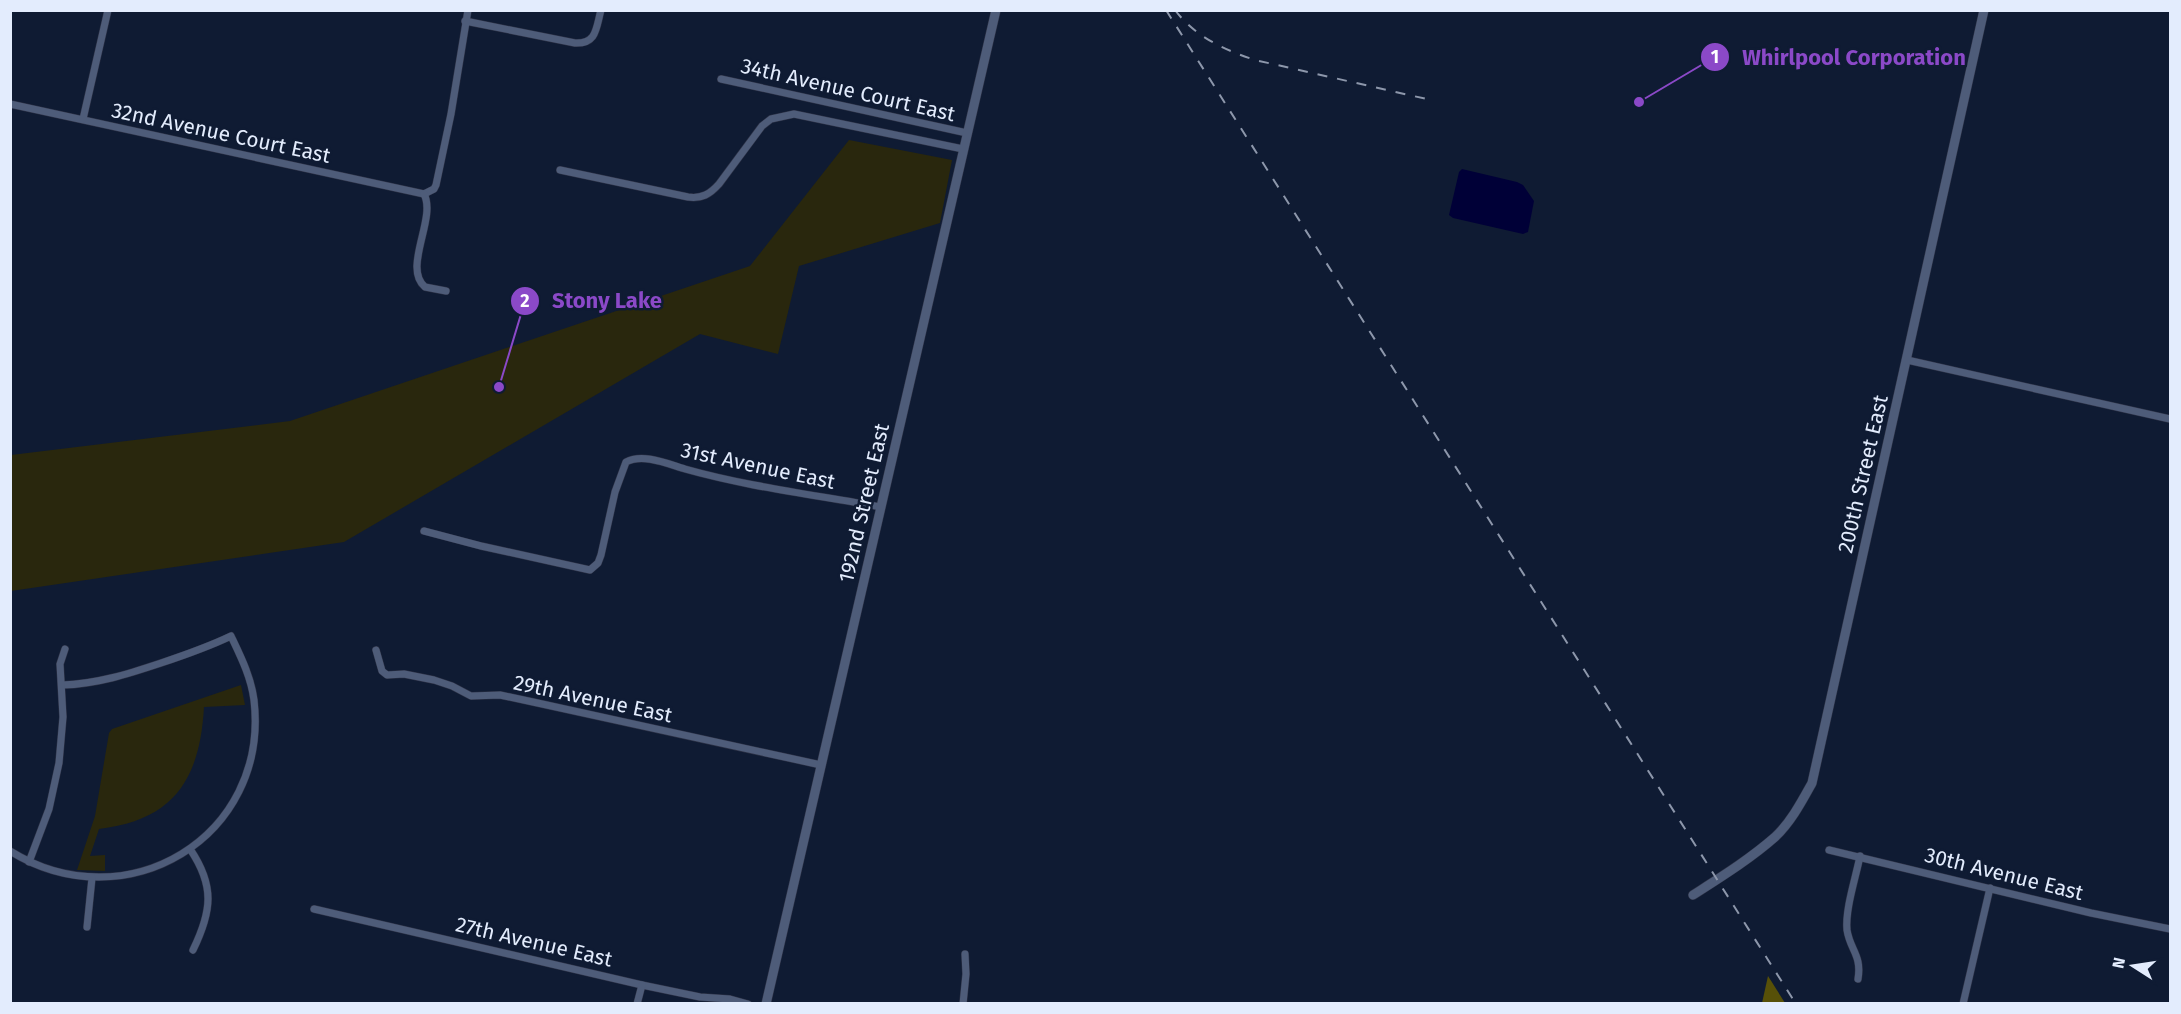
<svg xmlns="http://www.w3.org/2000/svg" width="2181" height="1014" font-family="'Fira Sans',sans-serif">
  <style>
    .green { fill: #29270d }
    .forest { fill: #575008 }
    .water { fill: #000037 }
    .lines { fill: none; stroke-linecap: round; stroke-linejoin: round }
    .minor-casing { stroke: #2e3347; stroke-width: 8 }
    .tertiary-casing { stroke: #2e3347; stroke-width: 10 }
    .minor { stroke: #4e5c79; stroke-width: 7 }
    .tertiary { stroke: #4e5c79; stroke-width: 9 }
    .rail { stroke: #8d97ab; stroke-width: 2; stroke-dasharray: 10 10; stroke-linecap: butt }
    .labels { text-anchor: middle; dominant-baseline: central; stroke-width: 5; stroke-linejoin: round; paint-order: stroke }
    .street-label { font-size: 21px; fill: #e3ecfd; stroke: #0f1b33 }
    .leader { fill: none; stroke: #8b49c8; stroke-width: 2 }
    .callout-dot { fill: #8b49c8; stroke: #0f1b33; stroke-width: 2 }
    .mark-label { font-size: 18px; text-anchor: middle; font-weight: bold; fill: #fff }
    .callout-label { font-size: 22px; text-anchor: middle; font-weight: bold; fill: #8b49c8; stroke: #0f1b33; stroke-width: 5; stroke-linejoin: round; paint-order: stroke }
  </style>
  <rect width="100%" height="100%" fill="#0f1b33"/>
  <g class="green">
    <polygon points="849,140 952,160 940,223 799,266 778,354 700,334 344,542 11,591 11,455 290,421 750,266"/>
    <path d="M241,685L245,705L204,707C200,779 174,820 99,829L90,856L105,855V871L77,870L95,816L109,733L112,729Z"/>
  </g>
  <polygon class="forest" points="1768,976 1785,1003 1762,1003"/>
  <polygon class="water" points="1462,169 1517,182 1523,185 1534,201 1528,232 1523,234 1453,218 1449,215 1459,172"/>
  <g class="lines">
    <defs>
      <g id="minor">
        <path d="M465,21L575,43C597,44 596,28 601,10"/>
        <polyline points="721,79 967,133"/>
        <polyline points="10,104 424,194"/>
        <polyline points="83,119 108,10"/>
        <path d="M560,170L688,197C702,199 710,194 719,184L762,126L771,119L794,114L963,149"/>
        <polyline points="424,194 434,189 436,185 451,114 468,10"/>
        <path d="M424,194C437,218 402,268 425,287L446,291"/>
        <polyline points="1907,360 2170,419"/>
        <path d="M424,531L481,546L590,570L598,563L601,555L615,492L626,462C643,453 668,464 685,469C749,487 816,495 881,507"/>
        <polyline points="376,650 382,671 387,675 404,674 434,680 452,686 471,696 500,695 533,702 821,765"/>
        <path d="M190,849C215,886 212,911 193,950"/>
        <polyline points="1829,850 2091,913 2170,929"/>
        <path d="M10,851C126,923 270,837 254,700C251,677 241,657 231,636C208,647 185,655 161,663C128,674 97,684 62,685"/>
        <polyline points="29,862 49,809 59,763 63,717 60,664 65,649"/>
        <polyline points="314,909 642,985 700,997 730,999 748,1004"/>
        <polyline points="87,927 92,878"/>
        <path d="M1858,979C1862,955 1850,950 1847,930C1845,909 1856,877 1860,856"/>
        <polyline points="637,1004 642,985"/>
        <polyline points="963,1004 966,974 965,954"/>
        <polyline points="1963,1004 1990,888"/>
      </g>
      <g id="tertiary">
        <path d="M1693,895C1721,877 1750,859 1775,837C1791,822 1802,801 1812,783L1984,10"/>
        <polyline points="766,1004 996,10"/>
      </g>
    </defs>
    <use href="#minor" class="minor-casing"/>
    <use href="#tertiary" class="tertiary-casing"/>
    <use href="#minor" class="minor"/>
    <use href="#tertiary" class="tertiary"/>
    <g class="rail">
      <polyline points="1166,10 1796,1004"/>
      <path d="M1175,10C1195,37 1225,50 1255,60L1431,100"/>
    </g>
  </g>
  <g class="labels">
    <g class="street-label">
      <text transform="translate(848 90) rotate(13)">34th Avenue Court East</text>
      <text transform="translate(221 133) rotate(12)">32nd Avenue Court East</text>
      <text transform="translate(758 466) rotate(12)">31st Avenue East</text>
      <text transform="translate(1863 474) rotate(-77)">200th Street East</text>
      <text transform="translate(864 503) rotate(-77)">192nd Street East</text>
      <text transform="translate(593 699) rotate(12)">29th Avenue East</text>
      <text transform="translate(2004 874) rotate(14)">30th Avenue East</text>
      <text transform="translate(534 942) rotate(13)">27th Avenue East</text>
    </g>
  </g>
  <path class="leader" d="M1639 102L1715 57M499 387L525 301"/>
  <g class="callout-dot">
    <circle cx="1639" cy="102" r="6"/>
    <circle cx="499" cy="387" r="6"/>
    <circle cx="1715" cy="57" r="15"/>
    <circle cx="525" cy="301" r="15"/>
  </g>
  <g class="mark-label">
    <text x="1715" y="63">1</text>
    <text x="525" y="307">2</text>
  </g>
  <g class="callout-label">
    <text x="1854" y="65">Whirlpool Corporation</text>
    <text x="607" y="308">Stony Lake</text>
  </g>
  <rect width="2181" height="1014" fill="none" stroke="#e3ecfd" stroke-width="24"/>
  <g transform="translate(2133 966) rotate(282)" stroke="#0f1b33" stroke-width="4.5" paint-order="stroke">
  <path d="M0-4.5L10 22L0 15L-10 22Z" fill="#e3ecfd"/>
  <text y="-9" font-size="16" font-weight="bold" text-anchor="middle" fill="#e3ecfd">N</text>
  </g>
</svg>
